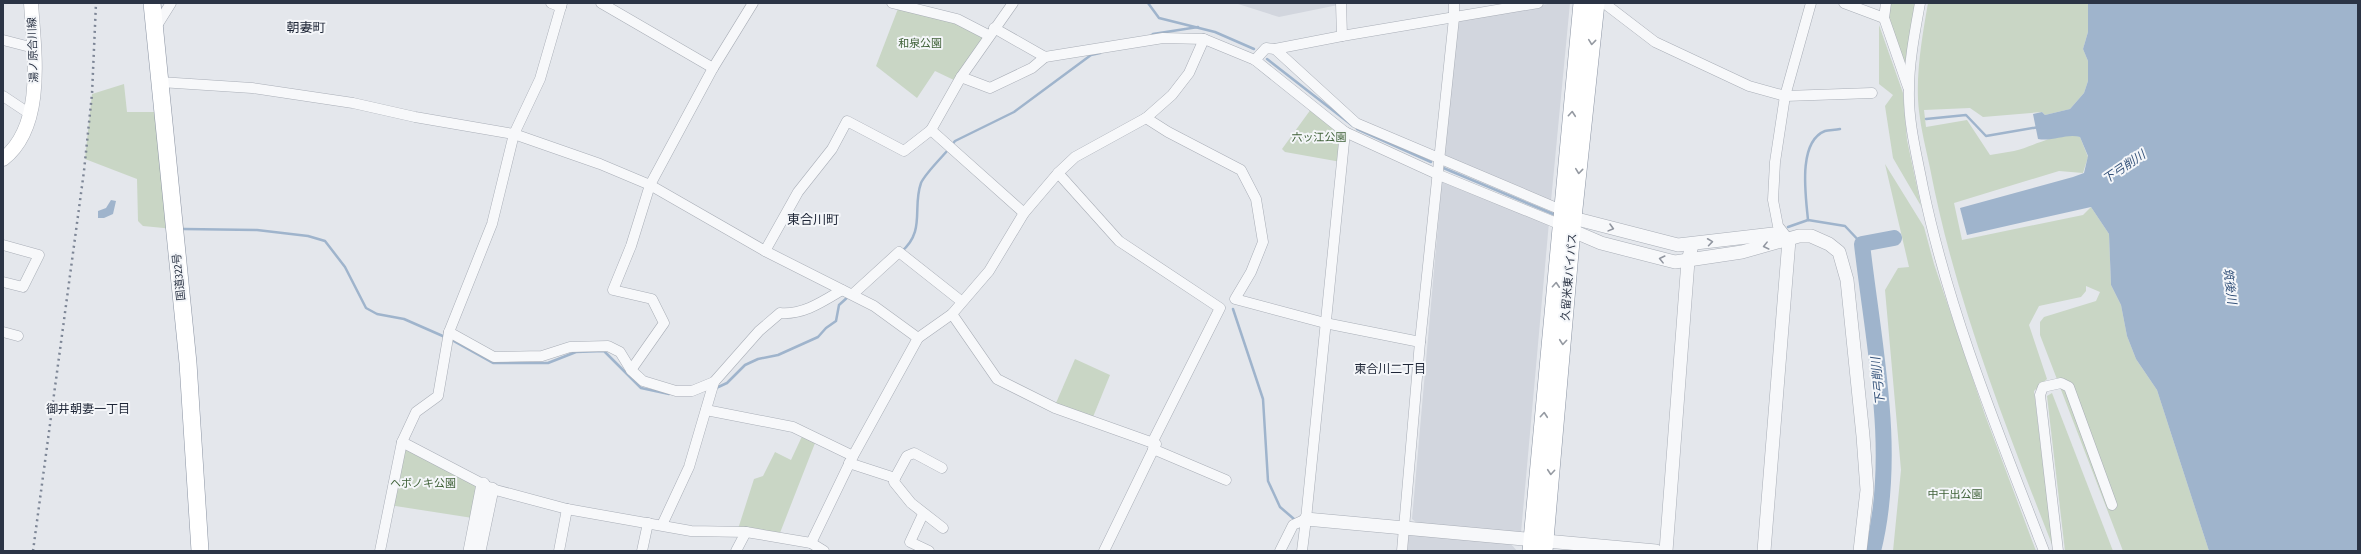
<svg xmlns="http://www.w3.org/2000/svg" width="2361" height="554" font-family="'Fira Sans Condensed','Noto Sans JP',sans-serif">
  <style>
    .built { fill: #d2d6de }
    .green { fill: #c9d6c5 }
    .water { fill: #9fb4cc }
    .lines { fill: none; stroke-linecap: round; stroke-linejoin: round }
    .stream { stroke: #9fb4cc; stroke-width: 2.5 }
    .river { stroke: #9fb4cc; stroke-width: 16 }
    .minor-casing { stroke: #a9aeb7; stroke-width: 11 }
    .tertiary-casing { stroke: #a9aeb7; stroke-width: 14 }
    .secondary-casing { stroke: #a9aeb7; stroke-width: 15 }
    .trunk-casing { stroke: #8b94a3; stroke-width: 18 }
    .minor { stroke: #f7f8fa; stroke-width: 10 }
    .tertiary { stroke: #f7f8fa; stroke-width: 13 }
    .secondary { stroke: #fff; stroke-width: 14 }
    .trunk { stroke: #fff; stroke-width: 17 }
    .rail { stroke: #7d8696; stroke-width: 2.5; stroke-dasharray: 2 4; stroke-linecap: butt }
    .oneway { stroke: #959aa2 }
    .oneway2 { stroke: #9196a0 }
    .labels { text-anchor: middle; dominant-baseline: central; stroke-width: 4; stroke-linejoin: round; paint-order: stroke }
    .park-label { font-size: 11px; fill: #3f6138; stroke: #f4f6f9 }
    .street-label { font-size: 11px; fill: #2b3445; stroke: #f4f6f9 }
    .water-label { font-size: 12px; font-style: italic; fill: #34527a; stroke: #f4f6f9 }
    .neighbourhood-label { font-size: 12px; fill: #1d2536; stroke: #f4f6f9 }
    .quarter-label { font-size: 13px; fill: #1d2536; stroke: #f4f6f9 }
  </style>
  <rect width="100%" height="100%" fill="#e4e7ec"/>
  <g class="built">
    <polygon points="1235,3 1338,3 1338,5 1279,17"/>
    <polygon points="1553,3 1570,3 1551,201 1441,158 1457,20"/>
    <polygon points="1442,180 1549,222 1521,533 1417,523 1412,519"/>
    <polygon points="1408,531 1511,544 1517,551 1406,551"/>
  </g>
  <g class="green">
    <polygon points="1890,3 1915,3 1904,70 1889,18"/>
    <path d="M1928,3H2088V32L2083,49L2088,61V81L2084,93L2070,109L2045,115L2042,112L1983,117L1970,108L1924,110L1926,127L1967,120L1990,155C1998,154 2006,152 2014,151C2035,146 2059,131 2080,137L2088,157L2083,173L2059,171L1954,203L1962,240L2083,215L2091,207L2109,234L2111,285L2121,305L2127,336L2136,359L2157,390L2209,551H2123L2040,335V322L2044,317L2096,301L2100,292L2086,286V291L2081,297L2039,306L2029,325L2047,379L2034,391L2053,547C2004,422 1955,299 1930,168C1926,149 1921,130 1919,111C1915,77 1922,37 1928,3Z"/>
    <polygon points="899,6 957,19 988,35 958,82 935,71 917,98 876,66"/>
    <polygon points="1879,25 1903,93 1907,140 1921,206 1893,158 1885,106 1893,95 1879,84"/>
    <polygon points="124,84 127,112 163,112 174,229 143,226 138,221 137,179 85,159 92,94"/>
    <polygon points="1314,105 1345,132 1341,162 1285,152 1282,149"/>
    <polygon points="1885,164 1924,227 1934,264 1985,415 2036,551 1893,551 1901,470 1885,290 1898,268 1909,267"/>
    <polygon points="1075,359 1110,375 1093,417 1056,403"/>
    <polygon points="2052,393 2113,551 2065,551 2047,396"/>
    <polygon points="804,432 817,438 778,538 738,529 754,479 763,476 775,452 791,460"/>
    <polygon points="402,442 488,487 479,519 389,505"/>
  </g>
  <g class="water">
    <path d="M2088,3H2358V551H2209L2157,390L2136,359L2127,336L2121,305L2111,285L2109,234L2091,207L1967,235L1960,208L2073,177L2084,173L2088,156L2080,137C2067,133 2052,142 2038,139L2033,114L2042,112L2045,115L2070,109L2084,93L2088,81V61L2083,49L2088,32Z"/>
    <polygon points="111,200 116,201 113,214 104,218 98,218 98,211 106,208"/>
  </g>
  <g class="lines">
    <g class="stream">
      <polyline points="1148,3 1159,18 1215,32 1254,49"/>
      <polyline points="1151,36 1153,34 1198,27"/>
      <polyline points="1267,59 1353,126"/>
      <polyline points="1926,119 1966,115 1986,136 2039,127"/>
      <polyline points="1357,129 1431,162"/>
      <polyline points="951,146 955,141 1014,112 1091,55 1100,53"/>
      <polyline points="1441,167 1553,214"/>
      <path d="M1808,220C1806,197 1797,142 1825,131C1829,130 1835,130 1840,129"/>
      <polyline points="1788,227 1808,220 1845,226 1862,244"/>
      <polyline points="184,229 257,230 308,236 325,241 345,267 366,308 377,314 404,319 445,337"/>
      <path d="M901,252C926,231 912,208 921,183C925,174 941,158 948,150"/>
      <polyline points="1233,309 1263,399 1268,481 1280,507 1294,519"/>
      <polyline points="450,339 493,363 548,363 576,352 604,351 641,388 669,394"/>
      <polyline points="714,389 727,383 745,365 758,359 778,355 818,337 826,328 836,321 839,305 849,296"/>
    </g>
    <path class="river" d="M1873,551C1898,452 1873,343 1862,244L1894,238"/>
    <defs>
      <g id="minor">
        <polyline points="551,3 561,7"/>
        <polyline points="601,3 713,68"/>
        <polyline points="892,3 957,19 988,35"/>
        <polyline points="1341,3 1342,36"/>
        <polyline points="1604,3 1655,42 1749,86 1785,96 1872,93"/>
        <polyline points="1844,3 1884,18"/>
        <polyline points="1886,3 1884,18 1908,87"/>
        <path d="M1920,3C1915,31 1909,61 1909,90C1908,123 1917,156 1923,188C1949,313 1998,432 2044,551"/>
        <polyline points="156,27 171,3"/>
        <polyline points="994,28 1045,57 1163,38 1204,39 1255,60 1345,132 1439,175 1564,226"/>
        <polyline points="3,40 34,48"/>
        <polyline points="1275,49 1356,123 1566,212"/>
        <polyline points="1255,60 1266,48 1275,49 1342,36 1538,3"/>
        <polyline points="961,77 990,88 1032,68 1045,57"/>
        <polyline points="160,82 252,88 353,103 415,117 514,134 600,164 650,185 765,251 874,306 918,338"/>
        <polyline points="3,96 30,114"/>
        <polyline points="1146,118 1168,132 1241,170 1256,199 1263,242 1251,272 1235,299 1325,323 1420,342"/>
        <polyline points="931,130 961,77 1013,3"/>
        <polyline points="1058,173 1119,241 1220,308 1152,443"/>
        <polyline points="1789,240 1778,226 1773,200 1775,162 1785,96 1811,3"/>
        <polyline points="3,245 39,255 23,287 3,282"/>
        <polyline points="765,251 798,192 832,149 847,121 904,151 931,130 1024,213"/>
        <polyline points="853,294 899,252 961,301"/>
        <polyline points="952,314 997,379 1055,408 1156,444 1104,551"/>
        <polyline points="3,332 18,336"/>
        <path d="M449,332L494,357L542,356L570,347L608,346L620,352L631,370L643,381L676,391H692L714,382L759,331L780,313C803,315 822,302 842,290"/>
        <polyline points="631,370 664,323 652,299 613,290 631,246 650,185 713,68 753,3"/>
        <polyline points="706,410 793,427 853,456"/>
        <polyline points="402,442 492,489 567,509 691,531 746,532 811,543 824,551"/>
        <polyline points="1153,449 1226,480"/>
        <polyline points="849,463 895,478 907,456 914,453 942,468"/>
        <polyline points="895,478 894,482 911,503 943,528"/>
        <polyline points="923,514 910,542 929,551"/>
        <polyline points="1306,519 1345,132"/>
        <polyline points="662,525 689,467 714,382"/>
        <polyline points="811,543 853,456 918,338 952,314 989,271 1024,213 1058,173 1075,157 1146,118 1172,95 1189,73 1204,39"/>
        <polyline points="380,551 402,442 416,412 438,396 449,332 492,224 514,134 540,79 562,3"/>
        <polyline points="559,551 567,509"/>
        <polyline points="642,551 648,523"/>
        <polyline points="736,551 746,532"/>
        <polyline points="1280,551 1293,525 1306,519 1302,551"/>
        <polyline points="1402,551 1420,342 1454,18 1454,3"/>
        <polyline points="2058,551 2040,395 2043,387 2061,383 2069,387 2112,505"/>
      </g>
      <g id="tertiary">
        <polyline points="1573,218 1678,245 1773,234 1789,240"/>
        <polyline points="1573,231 1601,243 1675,262 1742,252 1799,236 1811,236 1829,244 1839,252 1847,280 1863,436 1867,490 1860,551"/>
        <polyline points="1306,519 1656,551"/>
        <polyline points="470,551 483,484"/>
        <polyline points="479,551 492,489"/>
        <polyline points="1666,551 1688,261 1692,245"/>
        <polyline points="1764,551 1789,240"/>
      </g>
      <path id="secondary" d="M3,159C46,126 34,50 31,3"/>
      <g id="trunk">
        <polyline points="152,3 188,363 200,551"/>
        <polyline points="1531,551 1582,3"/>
        <polyline points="1544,551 1573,218 1596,3"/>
      </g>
    </defs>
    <use href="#minor" class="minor-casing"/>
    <use href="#tertiary" class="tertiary-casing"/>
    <use href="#secondary" class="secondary-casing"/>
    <use href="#trunk" class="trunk-casing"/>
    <use href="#minor" class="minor"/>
    <use href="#tertiary" class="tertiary"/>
    <use href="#secondary" class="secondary"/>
    <use href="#trunk" class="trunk"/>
    <polyline class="rail" points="33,551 84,171 92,94 96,3"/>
  </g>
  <defs><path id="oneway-chevron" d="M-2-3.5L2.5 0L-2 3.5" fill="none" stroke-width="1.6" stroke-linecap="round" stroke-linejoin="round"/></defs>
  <g class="oneway">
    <use href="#oneway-chevron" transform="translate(1592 42) rotate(96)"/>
    <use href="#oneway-chevron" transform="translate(1572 114) rotate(-85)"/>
    <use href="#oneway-chevron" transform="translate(1579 171) rotate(96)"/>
    <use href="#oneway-chevron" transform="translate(1556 285) rotate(-86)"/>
    <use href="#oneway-chevron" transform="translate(1563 342) rotate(95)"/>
    <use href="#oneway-chevron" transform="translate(1544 415) rotate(-85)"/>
    <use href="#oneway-chevron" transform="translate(1551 472) rotate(95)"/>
  </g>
  <g class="oneway2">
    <use href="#oneway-chevron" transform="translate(1611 228) rotate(15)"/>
    <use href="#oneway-chevron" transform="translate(1710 242) rotate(-8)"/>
    <use href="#oneway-chevron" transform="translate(1766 246) rotate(166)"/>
    <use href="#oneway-chevron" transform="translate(1662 259) rotate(-166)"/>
  </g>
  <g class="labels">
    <g class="park-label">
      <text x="920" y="43">和泉公園</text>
      <text x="1319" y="137">六ッ江公園</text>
      <text x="423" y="483">ヘボノキ公園</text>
      <text x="1955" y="494">中干出公園</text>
    </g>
    <g class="street-label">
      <text transform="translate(33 50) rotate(-92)">湯ノ原合川線</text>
      <text transform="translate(179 277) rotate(-96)">国道322号</text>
      <text transform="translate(1569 277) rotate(-85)">久留米東バイパス</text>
    </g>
    <g class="water-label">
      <text transform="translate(2124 167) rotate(-34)">下弓削川</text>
      <text transform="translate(2230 286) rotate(83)">筑後川</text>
      <text transform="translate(1878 381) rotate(-96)">下弓削川</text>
    </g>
    <g class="neighbourhood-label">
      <text x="1390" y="369">東合川二丁目</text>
      <text x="88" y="409">御井朝妻一丁目</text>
    </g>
    <g class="quarter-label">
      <text x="306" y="27">朝妻町</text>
      <text x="813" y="219">東合川町</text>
    </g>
  </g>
  <rect width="2361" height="554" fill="none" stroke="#2b3445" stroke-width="8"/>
</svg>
